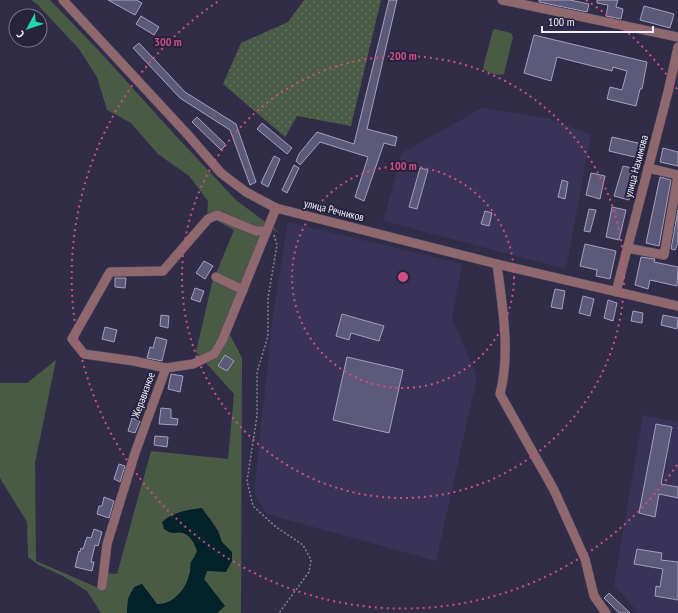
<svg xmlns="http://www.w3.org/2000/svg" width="678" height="613" font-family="'PT Sans Narrow',sans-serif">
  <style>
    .built { fill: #393457 }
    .green { fill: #4a5b45 }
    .garden { fill: url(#garden-dots) }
    .water { fill: #002228 }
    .building { fill: #5d5a79; stroke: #a29fc1 }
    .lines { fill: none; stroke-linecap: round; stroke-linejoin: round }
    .minor-casing { stroke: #4c4862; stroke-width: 10 }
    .path { stroke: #828096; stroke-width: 1.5; stroke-dasharray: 2 2; stroke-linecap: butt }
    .minor { stroke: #8f686d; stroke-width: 9 }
    .ring { fill: none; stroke: #cd4e84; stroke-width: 2; stroke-dasharray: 2 4 }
    .labels { text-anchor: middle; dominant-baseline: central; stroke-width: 4; stroke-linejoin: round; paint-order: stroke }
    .street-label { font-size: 11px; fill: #efeffd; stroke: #27233e }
    .centre { fill: #cd4e84; stroke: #27233e; stroke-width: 2 }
    .ring-label { font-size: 12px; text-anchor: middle; font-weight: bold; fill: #cd4e84; stroke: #27233e; stroke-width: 4; stroke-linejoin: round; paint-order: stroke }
  </style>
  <defs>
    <pattern id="garden-dots" width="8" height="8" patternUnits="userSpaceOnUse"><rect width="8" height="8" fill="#4a5b45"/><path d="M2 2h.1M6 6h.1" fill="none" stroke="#647361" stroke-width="1.8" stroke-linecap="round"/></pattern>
  </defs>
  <rect width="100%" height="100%" fill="#312d49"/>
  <g class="built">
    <polygon points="482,108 547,118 591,135 566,269 383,221 402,153"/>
    <polygon points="288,222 462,264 452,318 477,377 436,561 267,514 254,493 273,315"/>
    <polygon points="643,415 678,422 678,613 639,613 614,585"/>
  </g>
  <g class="green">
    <path d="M31,0H50L101,53L175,135L236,200L280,233L270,228L227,329L242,358L241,613H217L224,606L204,579L207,571L216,570L222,542L218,531L210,518L164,529C175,536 174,531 183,533C191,536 195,544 197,551C195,555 193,559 191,562C190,566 191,571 189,575C186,589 173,605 157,604L141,584C128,590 128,599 127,613H101L87,591L63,576L39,565L28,557L27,522L0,478V383H27L56,360L35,463L36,561L101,589L103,573L117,574L151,451L228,459L234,394L196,352L212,283L234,230L207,215L208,201L189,176L158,154L131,123L107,110L97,77L79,49L38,5Z"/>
    <path d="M495,29L511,33L513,37L504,74C498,76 487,73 483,68L493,30Z"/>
  </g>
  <polygon class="garden" points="304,0 381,0 351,126 297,116 285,137 223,84 241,43 288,22"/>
  <path class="water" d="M202,508L218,531L222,542L232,552V561L226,572L207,571L204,579L225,606L217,613H127L128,599L134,587L142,584L157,604C173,605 186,589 189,575C191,571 190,566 191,562C193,559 196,555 197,551C195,544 191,536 183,533C173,531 175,536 164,529L162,522C175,511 187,510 202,508Z"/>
  <g class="building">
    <polygon points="108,0 136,0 142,3 135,15"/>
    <polygon points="389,0 397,0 367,129 397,137 395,146 384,143 364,201 355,197 368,157 320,142 300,165 296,161 299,154 317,132 354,144"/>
    <polygon points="539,0 570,0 589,4 587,12 539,2"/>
    <polygon points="597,0 618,0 616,7 623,9 621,19 606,16 608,5 597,3"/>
    <polygon points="644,6 674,14 670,28 640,20"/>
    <polygon points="141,16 159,27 154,35 136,24"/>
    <polygon points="534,35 647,62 642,89 640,89 636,106 607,99 610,87 622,90 627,71 613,67 612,71 557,57 551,81 524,73"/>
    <polygon points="139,43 185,92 236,124 256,182 250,185 230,130 180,98 133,48"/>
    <polygon points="197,117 226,145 221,150 192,122"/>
    <polygon points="262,123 292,148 287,154 257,129"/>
    <polygon points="612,137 642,144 639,158 609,151"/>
    <polygon points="663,148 678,152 678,166 660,162"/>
    <polygon points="274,156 280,159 268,187 261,183"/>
    <polygon points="294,165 299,168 287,193 282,190"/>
    <polygon points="623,166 637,169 629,200 614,196"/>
    <polygon points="420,168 428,170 417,209 409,207"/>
    <polygon points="591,173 605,176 600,199 586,195"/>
    <polygon points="660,177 671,180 659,246 646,243"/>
    <polygon points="562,180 568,182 565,199 558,197"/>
    <polygon points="612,207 626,210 619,240 606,237"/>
    <polygon points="589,209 596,210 590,232 584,231"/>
    <polygon points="678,210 678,243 675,250 671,249"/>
    <polygon points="485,211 492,213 489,226 481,224"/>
    <polygon points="585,244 616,251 610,279 596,276 597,270 580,266"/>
    <polygon points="641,257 655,259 654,262 678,267 677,286 650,280 648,289 635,285"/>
    <polygon points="204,261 213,266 205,279 196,273"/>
    <polygon points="115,278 126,278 125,288 115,287"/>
    <polygon points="195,288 204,291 200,302 191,299"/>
    <polygon points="555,289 565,291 562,309 551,307"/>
    <polygon points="583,296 594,299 590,316 579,313"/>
    <polygon points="608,300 617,303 613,321 604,318"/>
    <polygon points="633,311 643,313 642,323 631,321"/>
    <polygon points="342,314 384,326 379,341 351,333 349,340 336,336"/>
    <polygon points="161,315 169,316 168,328 160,326"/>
    <polygon points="663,315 678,318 677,329 661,325"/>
    <polygon points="105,327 117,330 114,342 102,339"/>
    <polygon points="156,337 167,340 162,361 147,358 150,347 153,348"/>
    <polygon points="225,355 234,361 227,371 218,366"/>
    <polygon points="347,357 403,370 389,433 333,420"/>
    <polygon points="171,374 183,376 180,392 168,389"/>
    <polygon points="161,408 171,409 171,418 178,419 177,425 159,424"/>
    <polygon points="132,418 140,421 135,433 128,431"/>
    <polygon points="656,424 672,427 661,484 678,487 678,498 659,494 655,517 639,513"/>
    <polygon points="155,436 168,437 167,447 154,445"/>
    <polygon points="119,464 125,466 120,482 114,479"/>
    <polygon points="104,497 114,501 109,518 97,514 99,506 102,506"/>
    <polygon points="94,529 102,532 98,546 95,545 91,562 94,562 92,571 75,567 79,551 80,552 81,548 83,549 87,537 91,538"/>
    <polygon points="637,549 662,553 661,560 678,562 678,600 655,596 656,586 660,587 663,569 634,564"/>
    <polygon points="609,593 630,613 619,613 604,598"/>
  </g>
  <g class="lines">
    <defs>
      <g id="minor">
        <polyline points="63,0 188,135 221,173 246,192 276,208 497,264 678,306"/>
        <polyline points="502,0 678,37"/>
        <polyline points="627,248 664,255 678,175 648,168"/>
        <path d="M497,264C502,306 511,351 500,394L554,490L585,559L594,596L606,613"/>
        <polyline points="216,277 243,290"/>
        <polyline points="616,292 668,92 678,47"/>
        <polyline points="166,368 134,361 84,354 72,339 110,272 163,271 208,219 217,215 256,231 267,231"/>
        <polyline points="102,586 107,544 135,453 166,368 193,364 214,354 222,341 276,208"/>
      </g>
    </defs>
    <use href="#minor" class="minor-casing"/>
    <polyline class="path" points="274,235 277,245 268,298 268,336 257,372 257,416 247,481 253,506 276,527 303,545 311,560 309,572 279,613"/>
    <use href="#minor" class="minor"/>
  </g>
  <g class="ring">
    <circle cx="403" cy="277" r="111"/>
    <circle cx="403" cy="277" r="221"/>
    <path d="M677 465A332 332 0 1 1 220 0M586 0A332 332 0 0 1 677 89"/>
  </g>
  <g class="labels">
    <g class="street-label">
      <text transform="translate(636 166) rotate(-75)">улица Нахимова</text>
      <text transform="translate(334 210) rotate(14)">улица Речников</text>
      <text transform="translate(143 395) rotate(-70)">Жеравизное</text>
    </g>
  </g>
  <circle cx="403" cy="277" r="6" class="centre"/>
  <g class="ring-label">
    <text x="168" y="46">300 m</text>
    <text x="403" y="60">200 m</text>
    <text x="403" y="170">100 m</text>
  </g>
  <g transform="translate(28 28) rotate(230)"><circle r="19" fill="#27233e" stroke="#77758a"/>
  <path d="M0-3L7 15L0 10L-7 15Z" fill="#22d5af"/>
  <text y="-6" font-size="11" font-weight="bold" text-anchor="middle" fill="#efeffd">С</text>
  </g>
  <path d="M542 26v6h111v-6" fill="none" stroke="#efeffd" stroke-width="2"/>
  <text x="548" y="26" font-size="12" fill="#efeffd" stroke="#27233e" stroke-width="3" paint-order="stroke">100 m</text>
</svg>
